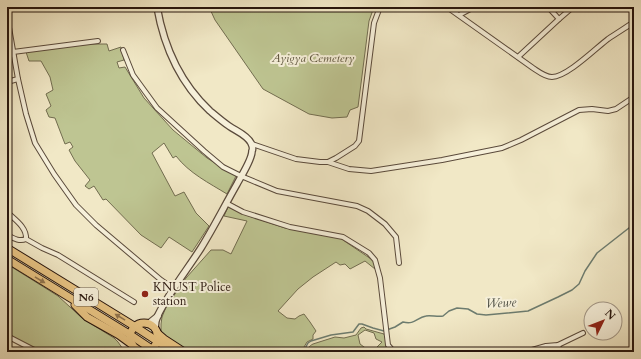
<svg xmlns="http://www.w3.org/2000/svg" width="641" height="359" font-family="Cardo,serif">
  <style>
    .green { fill: #bec592; stroke: #726d50; fill-rule: evenodd }
    .lines { fill: none; stroke-linecap: round; stroke-linejoin: round }
    .stream { stroke: #6d7c6f; stroke-width: 1.5 }
    .minor-casing { stroke: #5a4a3b; stroke-width: 6 }
    .tertiary-casing { stroke: #5a4a3b; stroke-width: 8 }
    .trunk-casing { stroke: #27150d; stroke-width: 9 }
    .minor { stroke: #f6f0da; stroke-width: 4 }
    .tertiary { stroke: #f6f0da; stroke-width: 5.5 }
    .trunk { stroke: #e8c483; stroke-width: 7 }
    .oneway { fill: #91754e }
    .poi-dot { fill: #8f2418; stroke: #f6f0da; stroke-width: 1.5 }
    .labels { text-anchor: middle; dominant-baseline: central; stroke-width: 4; stroke-linejoin: round; paint-order: stroke }
    .shield { fill: #f6f0da; stroke: #65574a; stroke-width: 1 }
    .shield-label { font-size: 11px; font-weight: bold; fill: #27150d }
    .park-label { font-size: 12px; font-style: italic; fill: #5c533c; stroke: #f6f0da }
    .poi-label { font-size: 12px; fill: #27150d; stroke: #f6f0da; text-anchor: start }
    .water-label { font-size: 13px; font-style: italic; fill: #505146; stroke: #f6f0da }
  </style>
  <rect width="100%" height="100%" fill="#f1e8c6"/>
  <filter id="stains"><feTurbulence type="fractalNoise" baseFrequency=".005" numOctaves="4"/><feColorMatrix values="0 0 0 0 .2 0 0 0 0 .09 0 0 0 0 .02 0 0 0 .5 -.17"/></filter>
  <radialGradient id="worn" r=".72"><stop offset=".6" stop-color="#630" stop-opacity="0"/><stop offset="1" stop-color="#630" stop-opacity=".3"/></radialGradient>
  <g class="green">
    <polygon points="209,7 374,7 369,21 358,107 350,110 347,117 332,118 309,114 263,89 215,20"/>
    <path d="M86,44H107L109,51L121,47L124,60L117,62L119,68L125,67L144,98L173,130L207,158L236,176L227,194C209,183 189,173 176,156L173,158L164,143L152,153L175,196L184,192L196,213L209,226L192,252L169,237L161,248L141,235L106,199L103,200L94,186L89,189L85,186L90,180L75,161L69,150L73,147L70,142L65,144L55,118L49,117L46,110L51,106L46,94L53,90L50,77L41,61H29L26,52Z"/>
    <polygon points="228,207 252,217 285,228 340,238 374,261 375,269 365,261 350,269 345,264 340,265 336,262 313,277 298,289 278,311 287,318 295,319 299,316 304,314 310,322 316,331 313,335 313,339 307,342 301,352 189,352 165,337 161,331 161,324 162,317 166,307 186,278 211,250 223,250 231,254 247,221 224,216"/>
    <polygon points="7,264 58,296 82,318 114,338 118,342 125,352 41,352 7,335"/>
    <path d="M364,327L366,329L384,334L387,343L393,352H364L357,347L352,352H307C308,348 309,346 313,344L335,337L344,338L356,335L361,328ZM365,330L374,333L376,339L382,342L374,350H368L360,344L358,335Z"/>
  </g>
  <g class="lines">
    <path class="stream" d="M303,352L308,343L311,341L331,335L353,332L359,324H362L373,328L384,331L395,327L403,322C415,325 416,318 426,316C430,315 438,317 443,316L449,311L457,308L468,309L477,314L486,315L528,311L558,297L572,290L579,284L585,271L597,253L634,224"/>
    <defs>
      <g id="minor">
        <path d="M447,7L533,68C539,72 545,77 552,77C567,77 596,48 608,39C617,33 625,28 634,22"/>
        <polyline points="548,7 559,19"/>
        <polyline points="459,15 474,7"/>
        <polyline points="7,16 18,79 26,114 35,143 54,174 76,205 96,225 161,280 174,289"/>
        <polyline points="123,50 133,75 157,108 204,151 223,167 241,176 277,191 357,206 368,211 385,224 396,237 399,263"/>
        <polyline points="13,52 98,41"/>
        <polyline points="518,57 559,19 573,7"/>
        <polyline points="7,82 18,79"/>
        <polyline points="252,144 296,159 320,162 328,162 336,158 355,146 359,141 374,23 380,7"/>
        <polyline points="328,162 349,169 371,171 442,160 502,148 521,140 579,110 592,109 608,111 616,109 634,97"/>
        <polyline points="226,203 243,212 290,227 343,237 369,253 375,260 380,278 388,345 394,352"/>
        <path d="M7,212C14,219 27,227 26,239"/>
        <path d="M7,235C13,238 19,242 26,239L42,248L58,255L134,302"/>
        <polyline points="7,336 38,352"/>
        <polyline points="558,345 560,352"/>
        <polyline points="133,352 133,347"/>
        <polyline points="146,352 147,352"/>
        <polyline points="525,352 546,346 558,345 583,333"/>
        <polyline points="630,352 634,349"/>
      </g>
      <g id="tertiary">
        <polyline points="148,324 158,316"/>
        <path d="M155,329C155,324 156,319 158,315C170,291 187,270 201,248C214,227 225,205 237,184C241,176 252,160 252,151C253,149 252,145 251,143C247,135 236,131 229,126C223,122 216,116 210,111C180,83 164,47 157,7"/>
      </g>
      <g id="trunk">
        <polyline points="7,248 134,326 174,352"/>
        <polyline points="7,259 129,334 156,352"/>
        <polyline points="75,305 87,317 119,335 130,343"/>
        <circle cx="144" cy="337" r="14"/>
        <polyline points="157,333 164,339 184,352"/>
      </g>
    </defs>
    <use href="#minor" class="minor-casing"/>
    <use href="#tertiary" class="tertiary-casing"/>
    <use href="#trunk" class="trunk-casing"/>
    <use href="#minor" class="minor"/>
    <use href="#tertiary" class="tertiary"/>
    <use href="#trunk" class="trunk"/>
  </g>
  <defs><path id="oneway-solid" d="M-6-.8H1V-3.2L6.5 0L1 3.2V.8H-6Z"/></defs>
  <g class="oneway">
    <use href="#oneway-solid" transform="translate(40 280) rotate(31)"/>
    <use href="#oneway-solid" transform="translate(120 317) rotate(-149)"/>
  </g>
  <circle class="poi-dot" cx="145" cy="294" r="4"/>
  <g class="labels">
    <rect class="shield" x="74" y="288" width="24" height="18" rx="3"/>
    <g class="shield-label">
      <text x="86" y="297">N6</text>
    </g>
    <g class="park-label">
      <text x="313" y="58">Ayigya Cemetery</text>
    </g>
    <g class="poi-label">
      <text x="153" y="287">KNUST Police<tspan x="153" dy="14">station</tspan></text>
    </g>
    <g class="water-label">
      <text transform="translate(501 303) rotate(-3)">Wewe</text>
    </g>
  </g>
  <rect width="641" height="359" fill="none" stroke="#f1e8c6" stroke-width="24"/>
  <rect x="8" y="8" width="625" height="343" fill="none" stroke="#27150d" stroke-width="2"/>
  <rect x="12" y="12" width="617" height="335" fill="none" stroke="#27150d"/>
  <g transform="translate(603 321) rotate(47)"><circle r="19" fill="#f6f0da" stroke="#a39888"/>
  <path d="M0-3L7 15L0 10L-7 15Z" fill="#8f2418"/>
  <text y="-6" font-size="11" font-weight="bold" text-anchor="middle" fill="#27150d">N</text>
  </g>
  <rect width="100%" height="100%" filter="url(#stains)"/>
  <rect width="100%" height="100%" fill="url(#worn)"/>
</svg>
